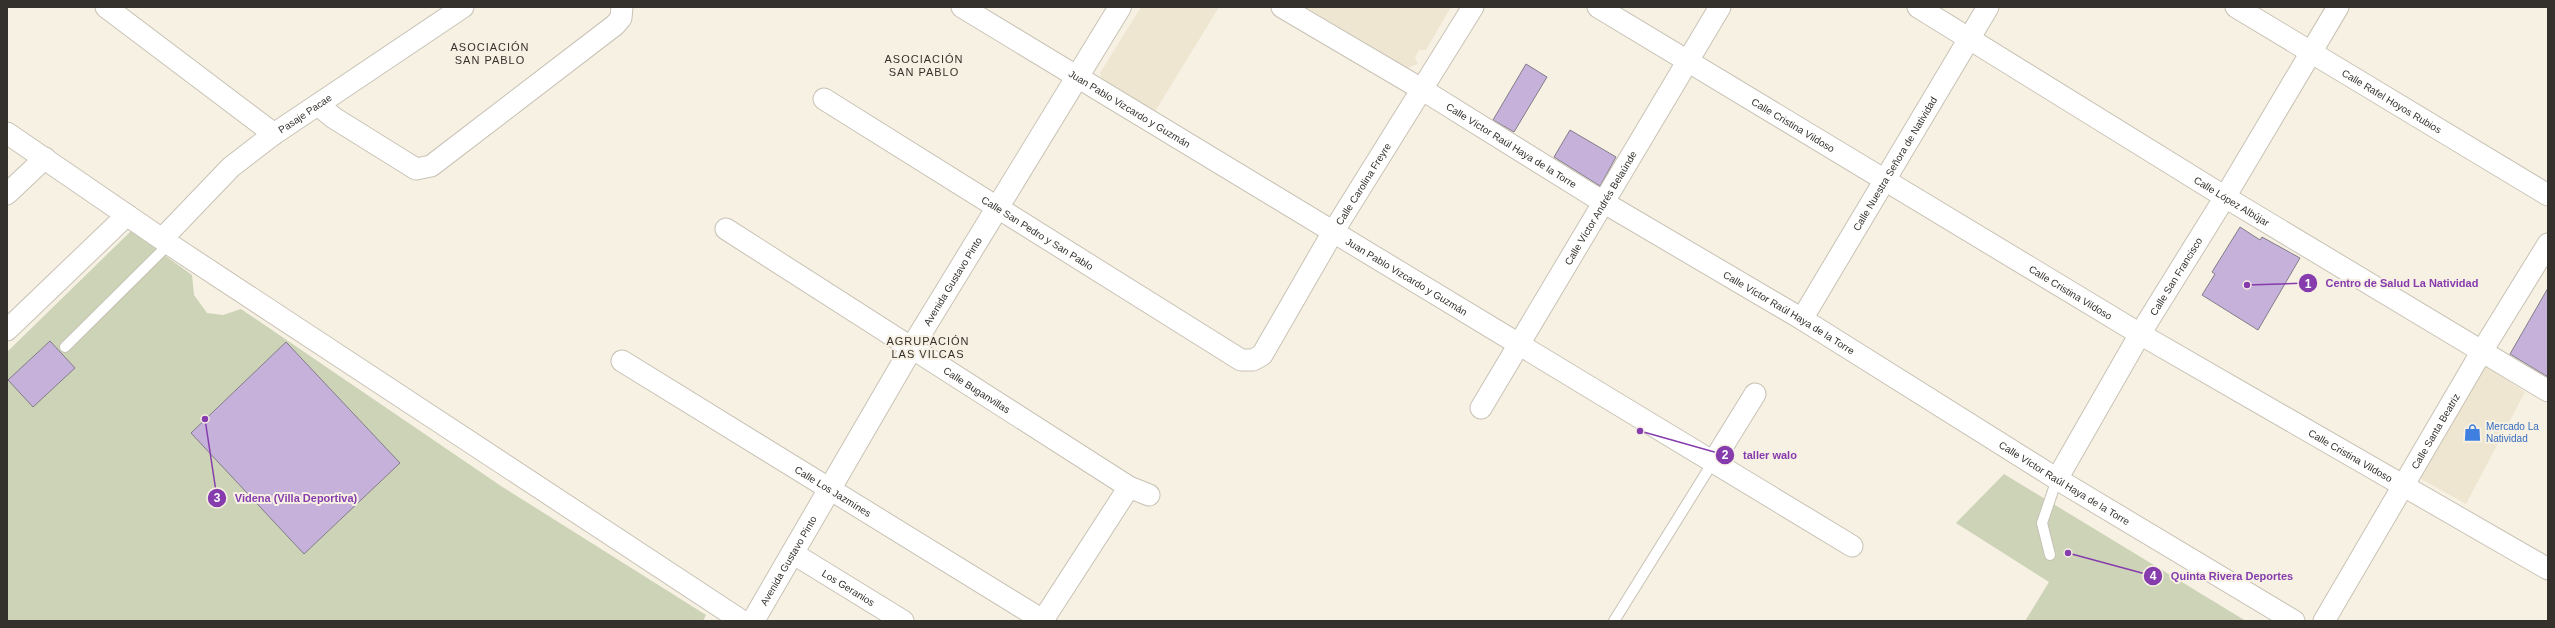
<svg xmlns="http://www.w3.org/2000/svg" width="2555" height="628" font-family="Arial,sans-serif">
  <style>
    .built { fill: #efe6d1 }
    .green { fill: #cdd3b6 }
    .building { fill: #c5b1d9; stroke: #827c88 }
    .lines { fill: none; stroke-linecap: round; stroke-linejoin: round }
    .service-casing { stroke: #c8c2b5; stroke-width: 12 }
    .minor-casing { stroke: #c8c2b5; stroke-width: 23 }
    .secondary-casing { stroke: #c8c2b5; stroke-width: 24 }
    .service { stroke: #fff; stroke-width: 10 }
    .minor { stroke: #fff; stroke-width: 21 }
    .secondary { stroke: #fff; stroke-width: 22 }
    .labels { text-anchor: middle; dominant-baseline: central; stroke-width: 4; stroke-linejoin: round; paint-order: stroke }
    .street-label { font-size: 10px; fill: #34312c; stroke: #f7f1e4 }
    .shop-label { font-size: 10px; fill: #366cbe; stroke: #f7f1e4; text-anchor: start }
    .neighbourhood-label { font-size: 11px; letter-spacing: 1px; fill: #34312c; stroke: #f7f1e4 }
    .leader { fill: none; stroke: #863cad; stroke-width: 1.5 }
    .callout-dot { fill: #863cad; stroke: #f7f1e4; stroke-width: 1.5 }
    .mark-label { font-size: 12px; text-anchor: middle; font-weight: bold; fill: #fff }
    .callout-label { font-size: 11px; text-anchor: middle; font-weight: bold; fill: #863cad; stroke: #f7f1e4; stroke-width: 4; stroke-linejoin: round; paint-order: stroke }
  </style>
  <rect width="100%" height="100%" fill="#f7f1e4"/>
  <g class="built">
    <polygon points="1141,7 1219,7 1154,113 1102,81 1100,73"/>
    <polygon points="1305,7 1451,7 1426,50 1419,50 1415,58 1418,64 1407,68"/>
    <polygon points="2488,367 2525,392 2466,504 2421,479 2419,473 2481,368"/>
  </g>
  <g class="green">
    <polygon points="131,231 192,275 194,295 207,313 223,315 241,309 501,486 706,615 703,621 7,621 7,352"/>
    <polygon points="2004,474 2246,621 2025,621 2049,582 1956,523"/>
  </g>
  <g class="building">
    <polygon points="1526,64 1547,77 1514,132 1493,120"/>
    <polygon points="1570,130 1616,157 1600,186 1554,157"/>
    <polygon points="2240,227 2260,240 2262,237 2300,258 2258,330 2202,295 2215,274 2212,272"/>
    <polygon points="2548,288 2548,377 2510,354"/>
    <polygon points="50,341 75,368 33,407 8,380"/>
    <polygon points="286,342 400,463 304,554 191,433"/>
  </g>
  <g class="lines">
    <defs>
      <g id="service">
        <polyline points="65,347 169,244"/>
        <polyline points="2050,555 2042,523 2057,479"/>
        <polyline points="1614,621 1713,462"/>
      </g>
      <g id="minor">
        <polyline points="106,7 274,134"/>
        <path id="s1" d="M962,7L1852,546"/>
        <path id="s2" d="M1282,7L1423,90L1603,202L1802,319L2057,479L2294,621"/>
        <path id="s3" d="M1598,7L2140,334L2548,569"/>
        <path id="s4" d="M1918,7L2225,197L2548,391"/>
        <path id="s5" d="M2236,7L2548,195"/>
        <path id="s6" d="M824,99L1241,360H1253L1262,355L1333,232L1473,7"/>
        <polyline points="318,105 334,118 416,169 431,166 615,25 621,18 622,7"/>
        <polyline points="7,133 169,244 742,621"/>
        <polyline points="7,194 45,158"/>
        <path id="s7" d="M726,229L1129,487L1149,495"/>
        <path id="s8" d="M162,239L231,167L274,134L463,7"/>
        <path id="s9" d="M1802,319L1988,7"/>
        <polyline points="7,330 127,215"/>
        <path id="s10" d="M622,361L1044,621"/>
        <path id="s11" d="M1481,408L1720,7"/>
        <polyline points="1713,462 1755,394"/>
        <path id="s12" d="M2057,479L2140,334L2225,197L2338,7"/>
        <path id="s13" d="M794,554L903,621"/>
        <polyline points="1043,620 1129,487"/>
        <path id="s14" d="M2324,621L2482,351L2548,244"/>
      </g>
      <g id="secondary">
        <path id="s15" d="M753,621L911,349L1120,7"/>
      </g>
    </defs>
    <use href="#service" class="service-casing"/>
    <use href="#minor" class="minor-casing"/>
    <use href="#secondary" class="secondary-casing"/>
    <use href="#service" class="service"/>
    <use href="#minor" class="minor"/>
    <use href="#secondary" class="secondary"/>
  </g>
  <defs>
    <symbol id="shop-bare" viewBox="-9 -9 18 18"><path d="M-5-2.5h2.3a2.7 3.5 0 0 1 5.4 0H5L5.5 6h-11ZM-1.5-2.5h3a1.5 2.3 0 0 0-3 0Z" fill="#3f7fe0" stroke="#f7f1e4" stroke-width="2.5" paint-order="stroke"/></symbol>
  </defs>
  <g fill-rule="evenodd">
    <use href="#shop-bare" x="2460" y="420" width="25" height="25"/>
  </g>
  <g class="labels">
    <g class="street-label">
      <text stroke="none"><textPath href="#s5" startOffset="182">Calle Rafel Hoyos Rubios</textPath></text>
      <text stroke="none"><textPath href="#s1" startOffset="196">Juan Pablo Vizcardo y Guzmán</textPath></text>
      <text stroke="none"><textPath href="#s8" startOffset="191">Pasaje Pacae</textPath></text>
      <text stroke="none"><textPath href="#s3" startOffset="228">Calle Cristina Vildoso</textPath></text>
      <text stroke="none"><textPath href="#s2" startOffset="268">Calle Víctor Raúl Haya de la Torre</textPath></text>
      <text stroke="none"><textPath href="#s9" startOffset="181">Calle Nuestra Señora de Natividad</textPath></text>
      <text stroke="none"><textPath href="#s6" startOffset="713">Calle Carolina Freyre</textPath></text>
      <text stroke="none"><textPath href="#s4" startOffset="369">Calle López Albújar</textPath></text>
      <text stroke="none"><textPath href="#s11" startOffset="233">Calle Víctor Andrés Belaúnde</textPath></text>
      <text stroke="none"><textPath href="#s6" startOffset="252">Calle San Pedro y San Pablo</textPath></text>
      <text stroke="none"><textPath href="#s12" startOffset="235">Calle San Francisco</textPath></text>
      <text stroke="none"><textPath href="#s1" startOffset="520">Juan Pablo Vizcardo y Guzmán</textPath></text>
      <text stroke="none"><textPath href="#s15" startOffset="394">Avenida Gustavo Pinto</textPath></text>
      <text stroke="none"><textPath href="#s3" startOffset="552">Calle Cristina Vildoso</textPath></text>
      <text stroke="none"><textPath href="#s2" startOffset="592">Calle Víctor Raúl Haya de la Torre</textPath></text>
      <text stroke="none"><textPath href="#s7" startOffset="298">Calle Buganvillas</textPath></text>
      <text stroke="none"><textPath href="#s14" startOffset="220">Calle Santa Beatriz</textPath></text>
      <text stroke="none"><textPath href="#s3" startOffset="876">Calle Cristina Vildoso</textPath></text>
      <text stroke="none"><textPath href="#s2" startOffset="916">Calle Víctor Raúl Haya de la Torre</textPath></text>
      <text stroke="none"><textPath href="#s10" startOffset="248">Calle Los Jazmínes</textPath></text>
      <text stroke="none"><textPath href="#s15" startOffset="70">Avenida Gustavo Pinto</textPath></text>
      <text stroke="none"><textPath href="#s13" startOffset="64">Los Geranios</textPath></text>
    </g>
    <g class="shop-label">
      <text x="2486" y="426">Mercado La<tspan x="2486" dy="12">Natividad</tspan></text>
    </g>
    <g class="neighbourhood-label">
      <text x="490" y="47">ASOCIACIÓN<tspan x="490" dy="13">SAN PABLO</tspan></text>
      <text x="924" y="59">ASOCIACIÓN<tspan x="924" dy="13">SAN PABLO</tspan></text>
      <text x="928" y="341">AGRUPACIÓN<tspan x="928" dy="13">LAS VILCAS</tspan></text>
    </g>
  </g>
  <path class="leader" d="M2247 285L2308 283M1640 431L1725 455M205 419L217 498M2068 553L2153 576"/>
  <g class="callout-dot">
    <circle cx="2247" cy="285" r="4"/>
    <circle cx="1640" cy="431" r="4"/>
    <circle cx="205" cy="419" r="4"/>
    <circle cx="2068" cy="553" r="4"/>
    <circle cx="2308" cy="283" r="10"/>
    <circle cx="1725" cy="455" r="10"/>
    <circle cx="217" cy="498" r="10"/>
    <circle cx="2153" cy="576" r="10"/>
  </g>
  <g class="mark-label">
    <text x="2308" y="288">1</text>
    <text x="1725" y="459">2</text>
    <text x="217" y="502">3</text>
    <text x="2153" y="580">4</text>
  </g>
  <g class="callout-label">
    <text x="2402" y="287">Centro de Salud La Natividad</text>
    <text x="1770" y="459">taller walo</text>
    <text x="296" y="502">Videna (Villa Deportiva)</text>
    <text x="2232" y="580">Quinta Rivera Deportes</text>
  </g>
  <rect width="2555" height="628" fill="none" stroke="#34312c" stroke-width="16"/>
</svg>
